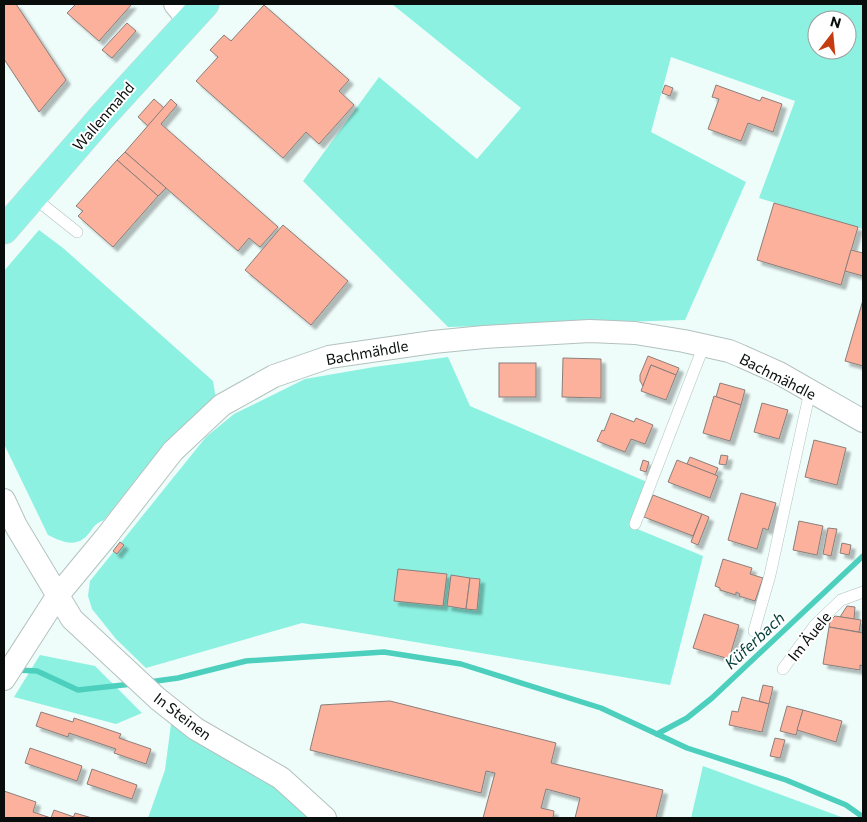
<svg xmlns="http://www.w3.org/2000/svg" width="867" height="822" font-family="Commissioner,sans-serif">
  <style>
    .green { fill: #8cf1e1; fill-rule: evenodd }
    .lines { fill: none; stroke-linecap: round; stroke-linejoin: round }
    .stream { stroke: #4dcfbe; stroke-width: 5.5 }
    .building { fill: #fbb19c; stroke: #8b7e7b; filter: url(#shadow) }
    .lane-casing { stroke: #b3c2bf; stroke-width: 12 }
    .street-casing { stroke: #b3c2bf; stroke-width: 24 }
    .primary-casing { stroke: #d8d8d8; stroke-width: 29 }
    .lane { stroke: #fff; stroke-width: 11 }
    .street { stroke: #fff; stroke-width: 22 }
    .primary { stroke: #8ef2e6; stroke-width: 28 }
    .labels { text-anchor: middle; dominant-baseline: central; stroke-width: 4; stroke-linejoin: round; paint-order: stroke }
    .street-label { font-size: 15px; fill: #090e0d; stroke: #fff }
    .water-label { font-size: 16px; font-style: italic; fill: #023f39; stroke: #fff }
  </style>
  <defs>
    <filter id="shadow"><feDropShadow dx="4.5" dy="4.5" stdDeviation="1" flood-color="#0004"/></filter>
  </defs>
  <rect width="100%" height="100%" fill="#eefdfa"/>
  <g class="green">
    <path d="M392,4H863V229L759,198L795,101L671,57L651,132L746,182L685,320L448,327L303,181L379,77L477,159L521,108ZM817,20H847V50H817Z"/>
    <path d="M39,230L63,248L213,381L216,399L176,432L141,473L104,520C91,525 93,532 83,539C72,547 58,540 48,535L4,444V271Z"/>
    <polygon points="448,357 470,406 647,482 630,526 703,556 670,685 302,623 146,668 116,639 92,609 88,596 90,581 206,437 234,414 305,379 374,367"/>
    <polygon points="40,655 95,666 142,713 116,724 14,697"/>
    <polygon points="171,724 282,787 314,818 148,818 165,770"/>
    <polygon points="703,766 844,818 691,818"/>
  </g>
  <g class="lines">
    <g class="stream">
      <polyline points="16,670 37,671 78,690 132,684"/>
      <polyline points="149,682 178,678 246,661 384,652 461,664 601,708 687,748 786,780 846,805 863,817"/>
      <polyline points="657,734 687,718 712,698 863,556"/>
    </g>
  </g>
  <g class="building">
    <polygon points="4,4 16,4 66,80 39,112 4,59"/>
    <polygon points="76,4 132,4 99,41 67,13"/>
    <polygon points="264,5 349,80 339,91 354,105 319,144 306,132 283,158 196,81 218,57 210,50 224,35 231,41"/>
    <polygon points="127,23 136,31 112,58 102,50"/>
    <polygon points="665,85 673,88 670,96 662,93"/>
    <polygon points="716,85 760,101 762,97 782,104 773,132 748,123 741,141 708,129 719,99 712,97"/>
    <polygon points="154,99 164,108 148,126 138,117"/>
    <polygon points="171,99 177,105 161,124 278,227 260,247 249,238 238,251 125,152"/>
    <polygon points="125,152 166,188 158,196 117,160"/>
    <polygon points="117,160 158,196 113,247 78,216 83,211 76,206"/>
    <polygon points="774,203 858,227 841,285 757,260"/>
    <polygon points="283,225 348,281 311,325 245,270"/>
    <polygon points="851,250 863,253 863,276 845,271"/>
    <polygon points="863,300 863,366 845,361"/>
    <polygon points="648,356 679,368 676,375 651,365 643,386 640,381 640,375"/>
    <polygon points="563,358 601,359 601,398 562,397"/>
    <rect x="499" y="363" width="37" height="34"/>
    <polygon points="651,365 676,375 666,400 641,391"/>
    <polygon points="720,383 745,390 741,405 716,397"/>
    <polygon points="714,396 741,405 730,441 703,433"/>
    <polygon points="762,403 788,410 779,439 754,432"/>
    <polygon points="611,413 634,422 636,418 653,425 645,444 631,439 625,452 597,441 602,430 604,431"/>
    <polygon points="814,440 846,448 837,485 805,477"/>
    <polygon points="721,455 728,456 726,465 719,464"/>
    <polygon points="690,457 718,468 715,475 687,464"/>
    <polygon points="643,460 649,462 646,472 640,470"/>
    <polygon points="677,460 718,476 710,498 668,482"/>
    <polygon points="741,493 776,503 768,530 763,528 757,549 728,540"/>
    <polygon points="653,495 702,514 693,536 644,517"/>
    <polygon points="702,514 709,517 698,545 691,542"/>
    <polygon points="799,521 823,526 817,555 793,550"/>
    <polygon points="828,528 837,529 831,556 823,554"/>
    <polygon points="120,542 124,545 117,554 113,551"/>
    <polygon points="842,543 851,545 849,555 840,553"/>
    <polygon points="723,559 752,568 750,574 763,578 755,601 739,596 740,594 736,592 736,595 720,590 720,588 715,586"/>
    <polygon points="398,569 447,574 443,606 394,601"/>
    <polygon points="451,575 470,578 466,609 447,606"/>
    <polygon points="470,578 480,579 477,610 466,609"/>
    <polygon points="847,606 855,607 854,619 840,617"/>
    <polygon points="704,614 739,625 729,659 693,648"/>
    <polygon points="835,616 861,620 859,632 829,627 830,621"/>
    <polygon points="829,627 863,633 863,666 860,665 860,670 823,664"/>
    <polygon points="763,685 773,687 769,704 759,701"/>
    <polygon points="742,697 769,704 762,732 729,725 732,711 738,712"/>
    <polygon points="390,701 556,743 551,763 663,790 656,818 575,818 580,798 546,789 541,808 554,811 553,818 483,818 495,773 486,771 481,793 310,750 321,705"/>
    <polygon points="787,706 803,710 796,735 780,731"/>
    <polygon points="803,710 842,721 836,742 797,730"/>
    <polygon points="41,712 73,722 74,718 121,734 119,738 151,749 146,764 114,753 116,749 69,733 68,737 36,726"/>
    <polygon points="775,738 785,740 780,758 770,756"/>
    <polygon points="30,748 82,766 77,781 25,763"/>
    <polygon points="92,769 137,785 132,799 87,784"/>
    <polygon points="4,791 36,802 33,812 51,818 4,818"/>
    <polygon points="54,810 74,817 73,818 51,818"/>
    <polygon points="75,813 92,818 73,818"/>
  </g>
  <g class="lines">
    <defs>
      <g id="lane">
        <polyline points="33,197 77,232"/>
        <polyline points="635,524 704,345"/>
        <polyline points="754,631 770,575 810,391"/>
        <polyline points="783,669 815,625 841,600 863,592"/>
      </g>
      <g id="street">
        <polyline points="175,4 189,21"/>
        <polyline points="4,500 16,526 72,619 158,699 196,729 281,778 325,818"/>
        <polyline points="4,679 58,595 106,537 173,451 222,405 274,376 329,357 433,342 484,337 590,331 635,333 684,341 729,351 741,356 779,373 863,421"/>
      </g>
      <polyline id="primary" points="4,230 101,118 205,4"/>
    </defs>
    <use href="#lane" class="lane-casing"/>
    <use href="#street" class="street-casing"/>
    <use href="#primary" class="primary-casing"/>
    <use href="#lane" class="lane"/>
    <use href="#street" class="street"/>
    <use href="#primary" class="primary"/>
  </g>
  <g class="labels">
    <g class="street-label">
      <text transform="translate(103 116) rotate(-49)">Wallenmahd</text>
      <text transform="translate(367 352) rotate(-10)">Bachmähdle</text>
      <text transform="translate(778 376) rotate(27)">Bachmähdle</text>
      <text transform="translate(809 636) rotate(-51)">Im Äuele</text>
      <text transform="translate(183 716) rotate(37)">In Steinen</text>
    </g>
    <g class="water-label">
      <text transform="translate(754 640) rotate(-43)">Küferbach</text>
    </g>
  </g>
  <rect width="867" height="822" fill="none" stroke="#090e0d" stroke-width="10"/>
  <g transform="translate(832 35) rotate(16)"><circle r="24" fill="#ffffff" stroke="#9d9f9e"/>
  <path d="M0-4L9 19L0 12L-9 19Z" fill="#c43c0f"/>
  <text y="-8" font-size="14" font-weight="bold" text-anchor="middle" fill="#090e0d">N</text>
  </g>
</svg>
